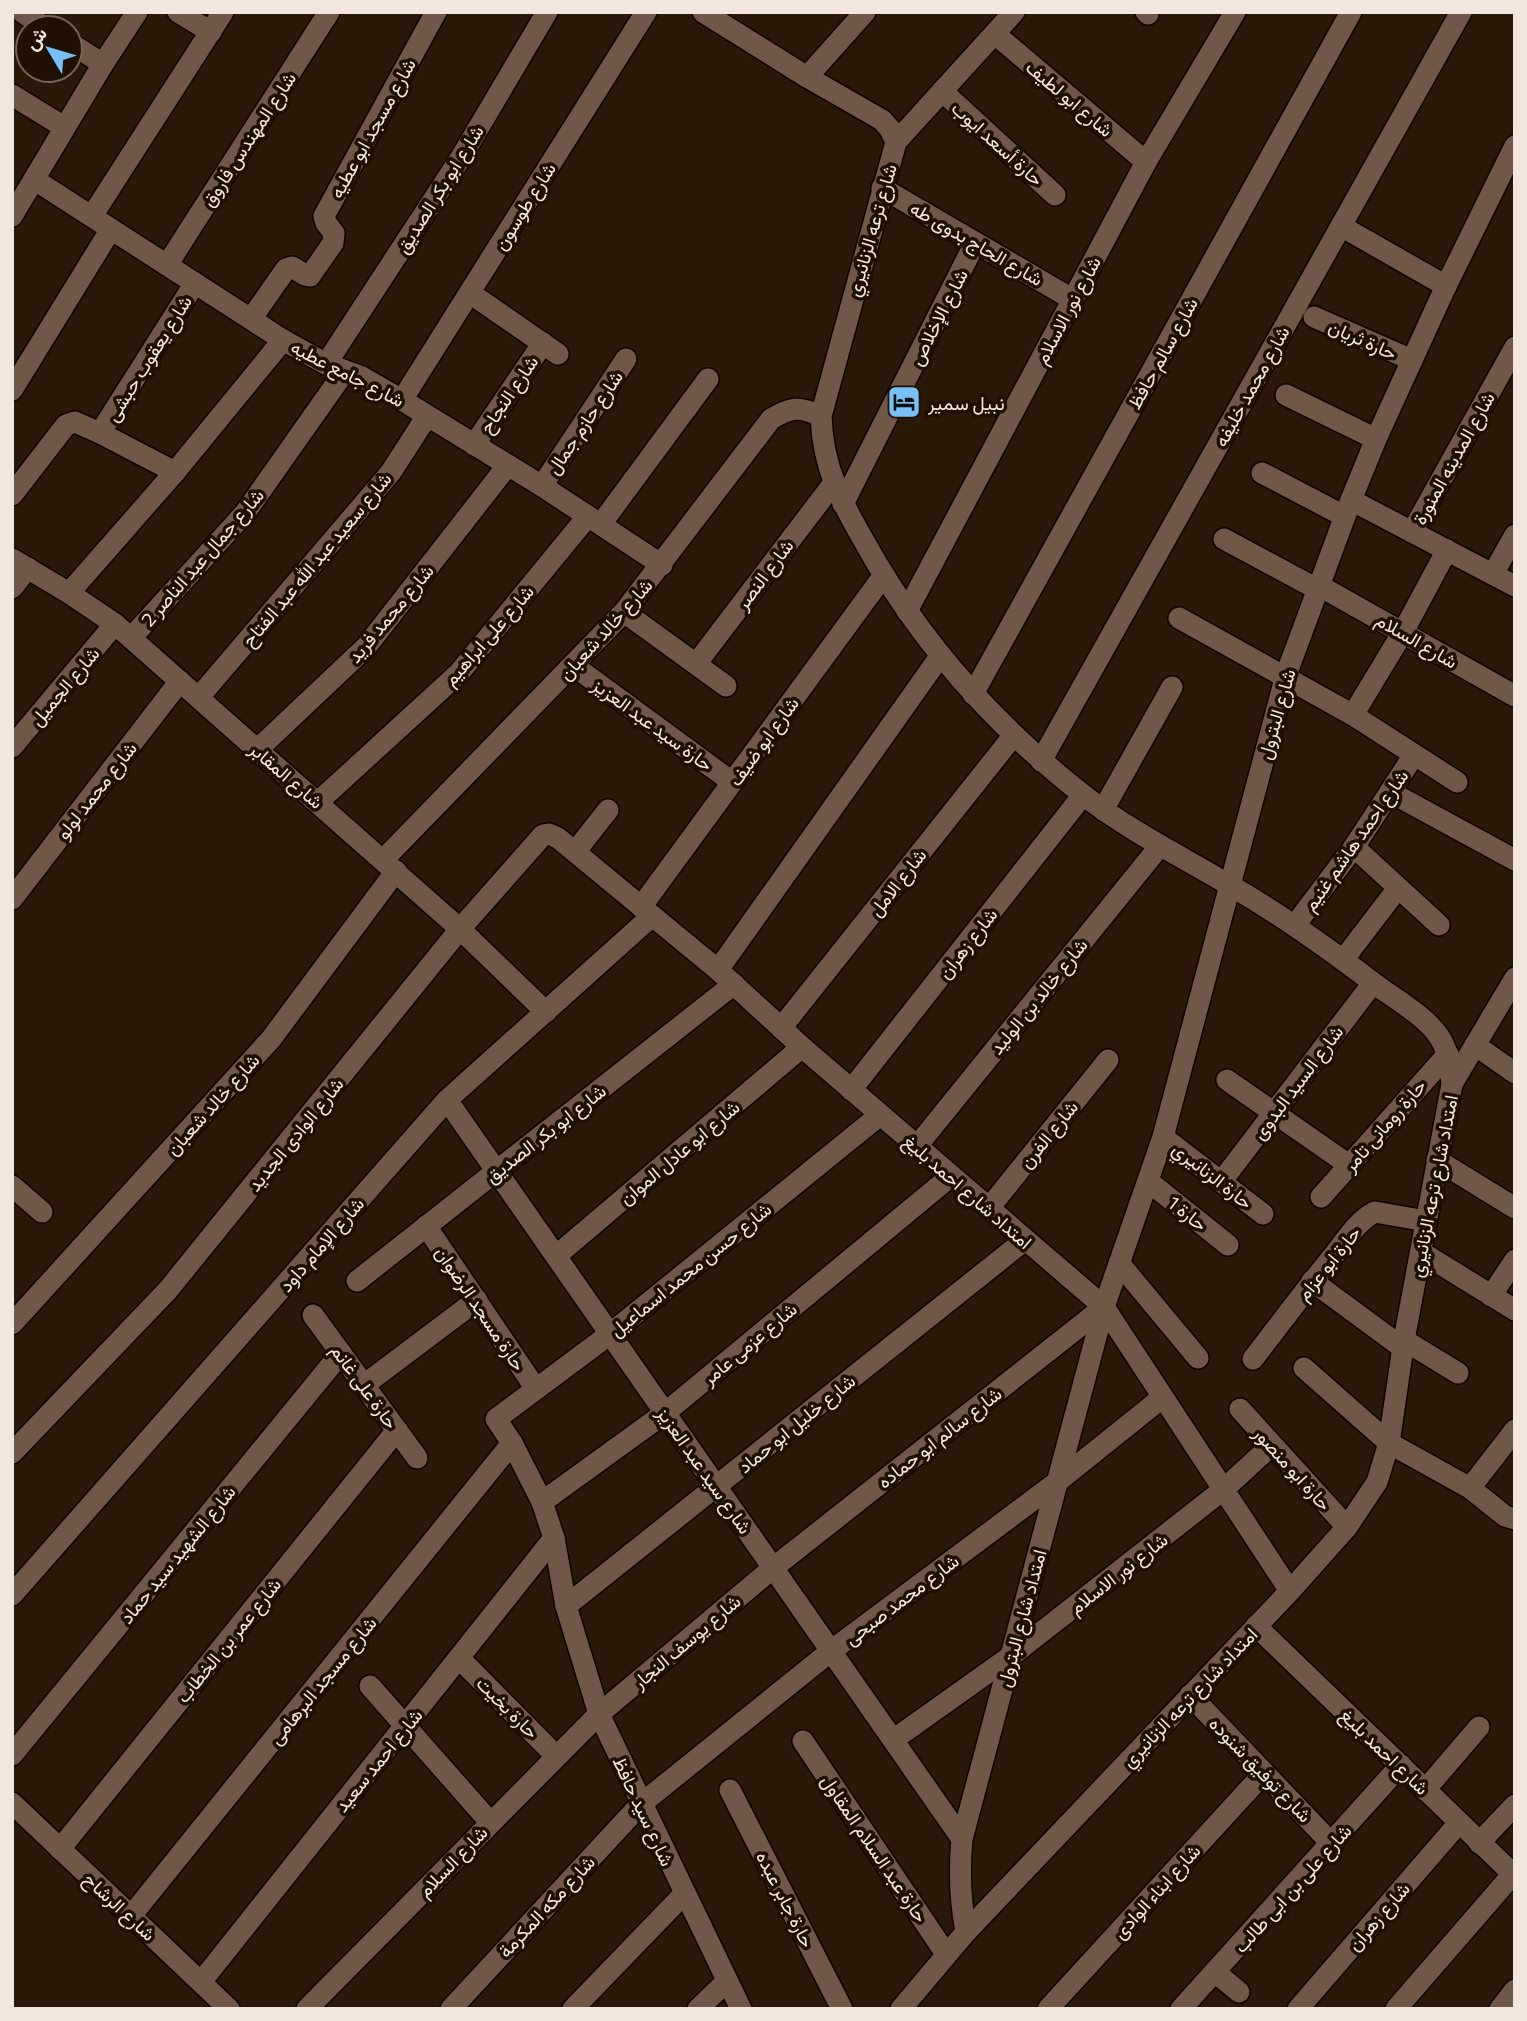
<svg xmlns="http://www.w3.org/2000/svg" width="1527" height="2021" font-family="Commissioner,Vazirmatn,sans-serif">
  <style>
    .lines { fill: none; stroke-linecap: round; stroke-linejoin: round }
    .street-casing { stroke: #120300; stroke-width: 24 }
    .street { stroke: #6f5848; stroke-width: 21 }
    .labels { text-anchor: middle; dominant-baseline: central; stroke-width: 7; stroke-linejoin: round; paint-order: stroke }
    .street-label { font-size: 19px; fill: #f3e6dd; stroke: #200f03 }
    .poi-label { font-size: 19px; fill: #f3e6dd; stroke: #200f03; text-anchor: start }
  </style>
  <rect width="100%" height="100%" fill="#2a1809"/>
  <g class="lines">
    <defs>
      <g id="street">
        <polyline points="22,12 46,28"/>
        <polyline points="178,12 211,32"/>
        <path d="M703,12L807,77L882,120L890,129L896,142L821,416C823,476 847,511 876,562C929,652 1000,729 1082,794C1129,831 1181,856 1231,886C1282,915 1329,949 1375,984C1396,1000 1426,1016 1440,1038C1449,1052 1450,1068 1452,1084L1404,1340L1389,1443L1377,1482L1347,1527L1290,1591L966,1932L901,2009"/>
        <polyline points="1146,12 1148,14"/>
        <polyline points="995,34 1146,162"/>
        <polyline points="70,43 103,64"/>
        <polyline points="807,77 865,12"/>
        <polyline points="942,91 1055,195"/>
        <polyline points="12,95 64,127"/>
        <polyline points="896,142 1014,12"/>
        <polyline points="35,180 283,340 326,364 362,377 402,400 542,486 662,565"/>
        <polyline points="882,188 1072,299"/>
        <polyline points="12,216 103,64 137,12"/>
        <polyline points="92,216 223,12"/>
        <polyline points="1341,226 1446,286"/>
        <polyline points="167,265 329,12"/>
        <polyline points="470,293 558,354"/>
        <polyline points="1314,317 1412,360"/>
        <polyline points="251,319 286,269 292,267 305,275 310,276 333,243 334,233 326,223 324,216 436,12"/>
        <polyline points="326,364 460,159 547,12"/>
        <polyline points="12,390 111,229"/>
        <polyline points="1286,395 1376,439"/>
        <polyline points="402,400 646,12"/>
        <polyline points="100,433 195,283"/>
        <polyline points="474,445 543,343"/>
        <polyline points="1262,473 1344,516"/>
        <polyline points="542,486 626,359"/>
        <polyline points="12,495 66,425 75,422 100,433 175,472"/>
        <polyline points="1351,500 1515,586"/>
        <polyline points="843,504 975,243"/>
        <polyline points="601,524 708,379"/>
        <polyline points="1412,532 1515,347"/>
        <polyline points="1224,539 1317,589"/>
        <polyline points="12,559 69,593 115,624 460,929 546,1012"/>
        <polyline points="1493,574 1515,535"/>
        <polyline points="1318,585 1515,696"/>
        <polyline points="12,588 28,568"/>
        <polyline points="69,593 175,472 283,340"/>
        <polyline points="907,611 1146,162 1235,12"/>
        <polyline points="624,612 726,686"/>
        <polyline points="1179,618 1353,715 1457,782"/>
        <polyline points="131,638 245,513 345,371"/>
        <polyline points="696,664 833,484"/>
        <polyline points="574,666 732,782"/>
        <polyline points="973,694 1351,12"/>
        <polyline points="199,697 391,472 427,416"/>
        <polyline points="1353,715 1403,632 1447,550"/>
        <polyline points="12,747 115,624"/>
        <polyline points="258,749 366,647 508,465"/>
        <polyline points="1041,761 1461,12"/>
        <polyline points="1390,792 1515,860"/>
        <polyline points="318,802 459,673 588,516"/>
        <polyline points="1103,810 1172,687"/>
        <polyline points="1354,847 1439,925"/>
        <polyline points="575,852 608,810"/>
        <path d="M383,860L624,612L771,419C791,407 799,406 821,416"/>
        <polyline points="12,899 180,681"/>
        <polyline points="641,907 884,575"/>
        <polyline points="1295,925 1354,847 1414,755"/>
        <polyline points="1343,960 1398,888"/>
        <polyline points="718,970 941,655"/>
        <polyline points="781,1028 1014,735"/>
        <polyline points="1475,1045 1515,1073"/>
        <polyline points="1227,1080 1349,1165"/>
        <polyline points="1452,1084 1515,978"/>
        <polyline points="851,1090 1083,795"/>
        <polyline points="447,1100 962,1839"/>
        <polyline points="1163,1137 1263,1214"/>
        <polyline points="917,1146 1159,847"/>
        <polyline points="1437,1160 1515,1208"/>
        <polyline points="1148,1181 1228,1245"/>
        <polyline points="1221,1182 1373,983"/>
        <polyline points="12,1186 42,1212"/>
        <polyline points="1321,1197 1448,1054"/>
        <polyline points="989,1208 1108,1060"/>
        <polyline points="426,1226 536,1389"/>
        <polyline points="1421,1252 1515,1310"/>
        <polyline points="556,1256 802,1047"/>
        <polyline points="1119,1263 1198,1358"/>
        <polyline points="357,1281 734,984"/>
        <polyline points="1312,1281 1403,1348"/>
        <polyline points="1491,1296 1515,1260"/>
        <polyline points="313,1315 417,1458"/>
        <polyline points="12,1324 271,1039 396,871"/>
        <polyline points="1404,1340 1458,1373"/>
        <path d="M1253,1359C1280,1324 1306,1289 1334,1255C1346,1240 1357,1221 1375,1212L1426,1221"/>
        <polyline points="1304,1368 1389,1443 1470,1488 1505,1516 1515,1519"/>
        <polyline points="364,1385 477,1300"/>
        <polyline points="1240,1409 1347,1527"/>
        <polyline points="12,1453 168,1290 460,929 543,835 549,834 558,838 718,970 802,1047 1104,1307 1290,1591"/>
        <polyline points="1470,1488 1515,1430"/>
        <polyline points="542,1502 665,1413 951,1176"/>
        <polyline points="12,1595 447,1100 652,916"/>
        <polyline points="566,1606 1025,1240"/>
        <polyline points="1256,1626 1515,1876"/>
        <polyline points="459,1658 556,1756"/>
        <polyline points="370,1686 490,1822"/>
        <polyline points="1190,1695 1332,1844"/>
        <polyline points="893,1740 1011,1656 1224,1489 1272,1445"/>
        <polyline points="803,1741 946,1954"/>
        <polyline points="12,1755 341,1353"/>
        <polyline points="730,1790 842,2009"/>
        <polyline points="1425,1790 1479,1727"/>
        <polyline points="12,1803 229,2009"/>
        <polyline points="1479,1843 1515,1805"/>
        <polyline points="60,1849 397,1430"/>
        <polyline points="131,1916 512,1443"/>
        <path d="M966,1932C960,1900 959,1871 962,1839L1104,1307L1163,1137L1286,675L1351,500L1376,439L1446,286L1515,146"/>
        <polyline points="1215,1972 1239,1992"/>
        <polyline points="201,1982 554,1538"/>
        <polyline points="307,2009 599,1714 773,1568 1104,1307"/>
        <polyline points="451,2009 641,1804 831,1651 1057,1482 1163,1397"/>
        <polyline points="573,2009 684,1894"/>
        <polyline points="698,2009 726,1982"/>
        <polyline points="741,2009 599,1714 566,1606 554,1538 542,1502 512,1443 496,1419 610,1334 880,1115"/>
        <polyline points="1048,2009 1264,1773"/>
        <polyline points="1181,2009 1401,1765"/>
        <polyline points="1298,2009 1458,1824"/>
        <polyline points="1396,2009 1513,1874"/>
        <polyline points="1500,2009 1515,1990"/>
      </g>
    </defs>
    <use href="#street" class="street-casing"/>
    <use href="#street" class="street"/>
  </g>
  <defs>
    <symbol id="hotel-square" viewBox="-11 -11 22 22"><rect x="-9" y="-9" width="18" height="18" rx="4" fill="#77c0f7" stroke="#200f03"/><path d="M-6-4.5h1.5V1H6V5H4.5V3h-9V5H-6ZM-4 0a1.8 1.8 0 1 1 3.6 0ZM.5 0V-2.5h3Q6-2.5 6 0Z" fill="#111"/></symbol>
  </defs>
  <g fill-rule="evenodd">
    <use href="#hotel-square" x="885" y="383" width="38" height="38"/>
  </g>
  <g class="labels">
    <g class="street-label">
      <text transform="translate(1070 98) rotate(40)">شارع ابو لطيف</text>
      <text transform="translate(372 128) rotate(-61)">شارع مسجد ابو عطيه</text>
      <text transform="translate(248 139) rotate(-57)">شارع المهندس فاروق</text>
      <text transform="translate(998 143) rotate(42)">حارة أسعد ايوب</text>
      <text transform="translate(439 189) rotate(-58)">شارع ابو بكر الصديق</text>
      <text transform="translate(524 206) rotate(-58)">شارع طوسون</text>
      <text transform="translate(871 230) rotate(-74)">شارع ترعه الزنانيري</text>
      <text transform="translate(977 243) rotate(30)">شارع الحاج بدوى طه</text>
      <text transform="translate(1067 310) rotate(-62)">شارع نور الاسلام</text>
      <text transform="translate(938 317) rotate(-63)">شارع الإخلاص</text>
      <text transform="translate(1363 339) rotate(24)">حارة ثريان</text>
      <text transform="translate(1162 353) rotate(-61)">شارع سالم حافظ</text>
      <text transform="translate(148 358) rotate(-58)">شارع يعقوب حبشى</text>
      <text transform="translate(348 373) rotate(27)">شارع جامع عطيه</text>
      <text transform="translate(1251 386) rotate(-61)">شارع محمد خليفه</text>
      <text transform="translate(508 394) rotate(-56)">شارع النجاح</text>
      <text transform="translate(584 422) rotate(-56)">شارع حازم جمال</text>
      <text transform="translate(1453 458) rotate(-61)">شارع المدينه المنورة</text>
      <text transform="translate(202 557) rotate(-49)">شارع جمال عبد الناصر 2</text>
      <text transform="translate(316 559) rotate(-50)">شارع سعيد عبد الله عبد الفتاح</text>
      <text transform="translate(764 574) rotate(-53)">شارع النصر</text>
      <text transform="translate(390 613) rotate(-50)">شارع محمد فريد</text>
      <text transform="translate(605 629) rotate(-48)">شارع خالد شعبان</text>
      <text transform="translate(488 635) rotate(-49)">شارع على ابراهيم</text>
      <text transform="translate(1417 640) rotate(30)">شارع السلام</text>
      <text transform="translate(64 686) rotate(-50)">شارع الجميل</text>
      <text transform="translate(1276 714) rotate(-74)">شارع البترول</text>
      <text transform="translate(653 724) rotate(36)">حارة سيد عبد العزيز</text>
      <text transform="translate(763 741) rotate(-54)">شارع ابو ضيف</text>
      <text transform="translate(287 775) rotate(41)">شارع المقابر</text>
      <text transform="translate(96 790) rotate(-52)">شارع محمد لولو</text>
      <text transform="translate(1355 840) rotate(-55)">شارع احمد هاشم غنيم</text>
      <text transform="translate(897 882) rotate(-52)">شارع الامل</text>
      <text transform="translate(967 943) rotate(-52)">شارع زهران</text>
      <text transform="translate(1038 996) rotate(-51)">شارع خالد بن الوليد</text>
      <text transform="translate(1297 1082) rotate(-53)">شارع السيد البدوى</text>
      <text transform="translate(212 1104) rotate(-48)">شارع خالد شعبان</text>
      <text transform="translate(1384 1125) rotate(-49)">حارة رومانى تامر</text>
      <text transform="translate(545 1133) rotate(-38)">شارع ابو بكر الصديق</text>
      <text transform="translate(295 1134) rotate(-51)">شارع الوادى الجديد</text>
      <text transform="translate(1048 1134) rotate(-51)">شارع الفرن</text>
      <text transform="translate(679 1152) rotate(-40)">شارع ابو عادل الموان</text>
      <text transform="translate(1213 1175) rotate(38)">حارة الزنانيري</text>
      <text transform="translate(1433 1186) rotate(-79)">امتداد شارع ترعه الزنانيري</text>
      <text transform="translate(968 1191) rotate(41)">امتداد شارع احمد بليغ</text>
      <text transform="translate(1188 1213) rotate(38)">حارة 1</text>
      <text transform="translate(321 1244) rotate(-49)">شارع الإمام داود</text>
      <text transform="translate(1328 1263) rotate(-51)">حارة ابو عزام</text>
      <text transform="translate(690 1269) rotate(-39)">شارع حسن محمد اسماعيل</text>
      <text transform="translate(481 1308) rotate(56)">حارة مسجد الرضوان</text>
      <text transform="translate(749 1343) rotate(-40)">شارع عزمى عامر</text>
      <text transform="translate(365 1386) rotate(54)">حارة على غانم</text>
      <text transform="translate(796 1423) rotate(-39)">شارع خليل ابو حماد</text>
      <text transform="translate(939 1437) rotate(-38)">شارع سالم ابو حماده</text>
      <text transform="translate(1293 1468) rotate(48)">حارة ابو منصور</text>
      <text transform="translate(705 1470) rotate(55)">شارع سيد عبد العزيز</text>
      <text transform="translate(177 1554) rotate(-51)">شارع الشهيد سيد حماد</text>
      <text transform="translate(1118 1573) rotate(-38)">شارع نور الاسلام</text>
      <text transform="translate(901 1599) rotate(-37)">شارع محمد صبحى</text>
      <text transform="translate(1021 1618) rotate(-75)">امتداد شارع البترول</text>
      <text transform="translate(228 1640) rotate(-51)">شارع عمر بن الخطاب</text>
      <text transform="translate(686 1641) rotate(-40)">شارع يوسف النجار</text>
      <text transform="translate(322 1680) rotate(-51)">شارع مسجد البرهامى</text>
      <text transform="translate(1189 1697) rotate(-46)">امتداد شارع ترعه الزنانيري</text>
      <text transform="translate(508 1707) rotate(45)">حارة بخيت</text>
      <text transform="translate(1385 1751) rotate(44)">شارع احمد بليغ</text>
      <text transform="translate(378 1760) rotate(-51)">شارع احمد سعيد</text>
      <text transform="translate(1261 1769) rotate(46)">شارع توفيق شنوده</text>
      <text transform="translate(644 1811) rotate(65)">شارع سيد حافظ</text>
      <text transform="translate(875 1848) rotate(56)">حارة عبد السلام المقاول</text>
      <text transform="translate(452 1861) rotate(-46)">شارع السلام</text>
      <text transform="translate(1292 1888) rotate(-48)">شارع على بن ابى طالب</text>
      <text transform="translate(1156 1891) rotate(-48)">شارع ابناء الوادى</text>
      <text transform="translate(786 1899) rotate(63)">حارة جابر عبده</text>
      <text transform="translate(120 1906) rotate(43)">شارع الرشاح</text>
      <text transform="translate(546 1906) rotate(-47)">شارع مكه المكرمة</text>
      <text transform="translate(1378 1916) rotate(-49)">شارع زهران</text>
    </g>
    <g class="poi-label">
      <text x="928" y="402">نبيل سمير</text>
    </g>
  </g>
  <rect width="1527" height="2021" fill="none" stroke="#f3e6dd" stroke-width="28"/>
  <g transform="translate(49 49) rotate(308)"><circle r="33" fill="#200f03" stroke="#74655a" stroke-width="2"/>
  <path d="M0-5L12 26L0 18L-12 26Z" fill="#77c0f7"/>
  <text y="-10" font-size="19" font-weight="bold" text-anchor="middle" fill="#f3e6dd">ش</text>
  </g>
</svg>
